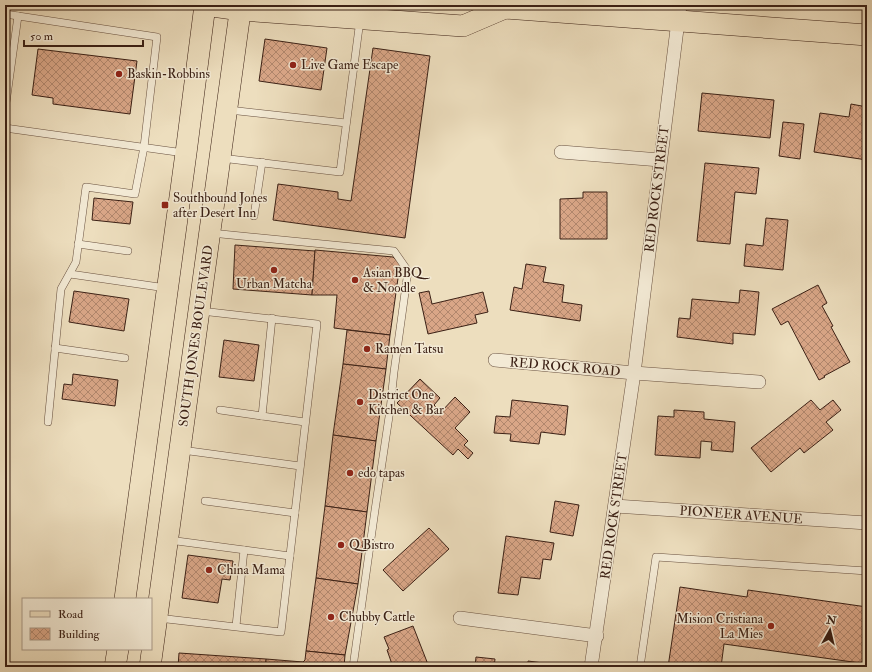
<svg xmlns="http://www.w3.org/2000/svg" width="872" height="672" font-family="'IM FELL Double Pica',serif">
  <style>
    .building { fill: url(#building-cross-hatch); stroke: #3b2015 }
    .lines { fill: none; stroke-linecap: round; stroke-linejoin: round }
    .lane-casing { stroke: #68503f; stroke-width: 8 }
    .street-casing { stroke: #68503f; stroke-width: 14 }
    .primary-casing { stroke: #3b2015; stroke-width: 22 }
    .lane { stroke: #f3ead5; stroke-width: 7 }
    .street { stroke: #f3ead5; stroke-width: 13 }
    .primary { stroke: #eddebe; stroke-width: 21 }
    .poi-dot { fill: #8f2418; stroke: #f3ead5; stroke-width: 1.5 }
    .labels { text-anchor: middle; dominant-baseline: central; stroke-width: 3; stroke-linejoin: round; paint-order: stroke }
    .poi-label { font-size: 13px; fill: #3b2015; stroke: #f3ead5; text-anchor: start }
    .street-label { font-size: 13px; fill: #3b2015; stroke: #f3ead5 }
  </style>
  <defs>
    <pattern id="building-cross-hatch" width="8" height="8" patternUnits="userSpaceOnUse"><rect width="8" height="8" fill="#d9a687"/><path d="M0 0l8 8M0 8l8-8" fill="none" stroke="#b1876d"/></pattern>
  </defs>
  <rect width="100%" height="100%" fill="#eddebe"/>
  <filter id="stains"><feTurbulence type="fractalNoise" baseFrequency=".005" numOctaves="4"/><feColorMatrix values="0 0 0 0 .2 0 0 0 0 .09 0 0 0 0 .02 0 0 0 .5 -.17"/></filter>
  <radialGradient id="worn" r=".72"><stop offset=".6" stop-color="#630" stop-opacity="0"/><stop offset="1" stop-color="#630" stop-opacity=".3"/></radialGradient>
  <g class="building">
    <polygon points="265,39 327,48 321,90 259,81"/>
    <polygon points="373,48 430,56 405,238 273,220 278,184 338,192 338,199 351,201"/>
    <polygon points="38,49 137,61 130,114 53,104 53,98 32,95"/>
    <polygon points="702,93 774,100 770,138 698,131"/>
    <polygon points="851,104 867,107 867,160 814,152 820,113 849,117"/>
    <polygon points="783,122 804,124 800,159 779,156"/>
    <polygon points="705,163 759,168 756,194 735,192 730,244 697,241"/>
    <polygon points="583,192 607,192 607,239 560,239 560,199 583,198"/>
    <polygon points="94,198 133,202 130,224 92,220"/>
    <polygon points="766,218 788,220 783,270 744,266 746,244 763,246"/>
    <polygon points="235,245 315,251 312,295 233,289"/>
    <polygon points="315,250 393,257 400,264 390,335 334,328 337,295 312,295"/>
    <polygon points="526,264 546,267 543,282 564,285 562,302 582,305 580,321 510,310 514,287 522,289"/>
    <polygon points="818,285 827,303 822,306 833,326 831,327 850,362 824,376 825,377 819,380 788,321 781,325 772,309"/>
    <polygon points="740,290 759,292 755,335 733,333 733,344 677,337 679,318 690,319 692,299 739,303"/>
    <polygon points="74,291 129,299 124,331 69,322"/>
    <polygon points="429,291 432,304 483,292 488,312 475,315 477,323 428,334 419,293"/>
    <polygon points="347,330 390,335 386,369 343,364"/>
    <polygon points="224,340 259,345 254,381 219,377"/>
    <polygon points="343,364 386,369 376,441 333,435"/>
    <polygon points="73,374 118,380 115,406 62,399 64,384 72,385"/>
    <polygon points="420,379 440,398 434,405 441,412 455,397 470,412 455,428 468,441 464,445 473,453 468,459 458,449 453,455 397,403"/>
    <polygon points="512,400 568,406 565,435 541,432 539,444 510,441 511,434 494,433 496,416 510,417"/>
    <polygon points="811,400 820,410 833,400 841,410 826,422 833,430 804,453 800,448 771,472 751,448"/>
    <polygon points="674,410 704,412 704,419 735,422 733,452 711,450 712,442 701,441 700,458 655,455 658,416 674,417"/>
    <polygon points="333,435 376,441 367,512 325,506"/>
    <polygon points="867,442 867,462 864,462"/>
    <polygon points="555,501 579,505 573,536 550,532"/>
    <polygon points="325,506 367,512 358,584 316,578"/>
    <polygon points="429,528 449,549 403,591 383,570"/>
    <polygon points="506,536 554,543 551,560 543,559 540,579 521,577 518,595 498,593"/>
    <polygon points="188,555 233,561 230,580 222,579 218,603 182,598"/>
    <polygon points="316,578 358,584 345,655 306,651"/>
    <polygon points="680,587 747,597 748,590 867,607 867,664 724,644 721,667 668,667"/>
    <polygon points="413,626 429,667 436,664 438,667 393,667 387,650 389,649 384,637"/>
    <polygon points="306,651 345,655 344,667 265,667 266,659 303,662 305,660"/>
    <polygon points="179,653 266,659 265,667 178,667"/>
    <polygon points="476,657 495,659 494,667 475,667"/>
    <polygon points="528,661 558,665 558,667 528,667"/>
  </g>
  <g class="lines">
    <defs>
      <g id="lane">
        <polyline points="5,14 157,37 144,147 135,194 86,187 76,262 61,289 48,422"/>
        <polyline points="5,14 6,5"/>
        <polyline points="5,110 18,16"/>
        <polyline points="229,110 346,123"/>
        <polyline points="5,128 184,153"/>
        <polyline points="221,158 340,172 360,20"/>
        <polyline points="254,216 262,162"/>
        <polyline points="211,233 394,251 408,271 394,372 390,410 375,510 353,667"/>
        <polyline points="78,244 128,251"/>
        <polyline points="70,274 166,288"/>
        <polyline points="272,318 262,416 305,422"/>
        <polyline points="55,348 125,358"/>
        <polyline points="220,410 262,416"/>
        <polyline points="182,450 300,466"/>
        <polyline points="205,501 295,513"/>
        <polyline points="169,540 290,556"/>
        <polyline points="158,618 281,632 317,324 201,311"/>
        <polyline points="236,626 244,550"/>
        <polyline points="640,667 656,557 867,571"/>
      </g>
      <g id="street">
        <polyline points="561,152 660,160"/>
        <polyline points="495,360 634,373 759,382"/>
        <polyline points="615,506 867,523"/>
        <polyline points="460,618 597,636"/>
        <polyline points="591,667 634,373 680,5"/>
      </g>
      <g id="primary">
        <polyline points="205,5 241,10 463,26 505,8"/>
        <polyline points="501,5 505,8 867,35"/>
        <polyline points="125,599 186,153 205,5"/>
        <polyline points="115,667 118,649"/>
        <polyline points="150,667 241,5"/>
      </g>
    </defs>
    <use href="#lane" class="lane-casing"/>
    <use href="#street" class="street-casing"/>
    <use href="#primary" class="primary-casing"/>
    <use href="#lane" class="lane"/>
    <use href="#street" class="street"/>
    <use href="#primary" class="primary"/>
  </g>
  <g class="poi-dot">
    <circle cx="293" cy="65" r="4"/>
    <circle cx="119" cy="74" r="4"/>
    <rect x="161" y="201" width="8" height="8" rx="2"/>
    <circle cx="274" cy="270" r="4"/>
    <circle cx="355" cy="280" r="4"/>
    <circle cx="367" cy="349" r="4"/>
    <circle cx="360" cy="402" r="4"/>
    <circle cx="350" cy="473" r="4"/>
    <circle cx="341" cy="545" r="4"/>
    <circle cx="209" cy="570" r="4"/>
    <circle cx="331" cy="617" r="4"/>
    <circle cx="771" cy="626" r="4"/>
  </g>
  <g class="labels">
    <g class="poi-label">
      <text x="301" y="65">Live Game Escape</text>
      <text x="127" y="74">Baskin-Robbins</text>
      <text x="173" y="198">Southbound Jones<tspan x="173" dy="15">after Desert Inn</tspan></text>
      <text x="363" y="273">Asian BBQ<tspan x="363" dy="15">&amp; Noodle</tspan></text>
      <text x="274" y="284" text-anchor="middle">Urban Matcha</text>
      <text x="375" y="349">Ramen Tatsu</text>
      <text x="368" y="395">District One<tspan x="368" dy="15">Kitchen &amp; Bar</tspan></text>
      <text x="358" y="473">edo tapas</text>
      <text x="349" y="545">Q Bistro</text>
      <text x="217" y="570">China Mama</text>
      <text x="339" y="617">Chubby Cattle</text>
      <text x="763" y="619" text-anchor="end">Mision Cristiana<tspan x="763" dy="15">La Mies</tspan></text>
    </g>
    <g class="street-label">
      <text transform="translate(657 189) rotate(-83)">RED ROCK STREET</text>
      <text transform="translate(196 336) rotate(-82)">SOUTH JONES BOULEVARD</text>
      <text transform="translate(565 367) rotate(5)">RED ROCK ROAD</text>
      <text transform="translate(741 515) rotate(4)">PIONEER AVENUE</text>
      <text transform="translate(614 516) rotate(-82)">RED ROCK STREET</text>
    </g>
  </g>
  <rect width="872" height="672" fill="none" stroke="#eddebe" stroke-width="20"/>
  <rect x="6" y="6" width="860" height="660" fill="none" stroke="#3b2015" stroke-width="2"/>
  <rect x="10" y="10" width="852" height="652" fill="none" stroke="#3b2015"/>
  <rect x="22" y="598" width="130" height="52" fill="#f3ead5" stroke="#a99988"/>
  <rect x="30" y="611" width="20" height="6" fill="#eddebe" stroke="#a99988"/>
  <text x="58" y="618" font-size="12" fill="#3b2015">Road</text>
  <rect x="30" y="628" width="20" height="12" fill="url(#building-cross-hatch)" stroke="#a99988"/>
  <text x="58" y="638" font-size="12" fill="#3b2015">Building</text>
  <g transform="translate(830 630) rotate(8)" stroke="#f3ead5" stroke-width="3" paint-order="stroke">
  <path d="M0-3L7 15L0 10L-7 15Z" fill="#3b2015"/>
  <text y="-6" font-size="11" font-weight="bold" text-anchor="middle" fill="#3b2015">N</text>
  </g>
  <path d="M24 40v6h119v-6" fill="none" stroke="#3b2015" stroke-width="2"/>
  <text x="30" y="40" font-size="12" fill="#3b2015" stroke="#f3ead5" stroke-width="3" paint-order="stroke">50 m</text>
  <rect width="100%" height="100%" filter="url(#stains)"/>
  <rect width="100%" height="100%" fill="url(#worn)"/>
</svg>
